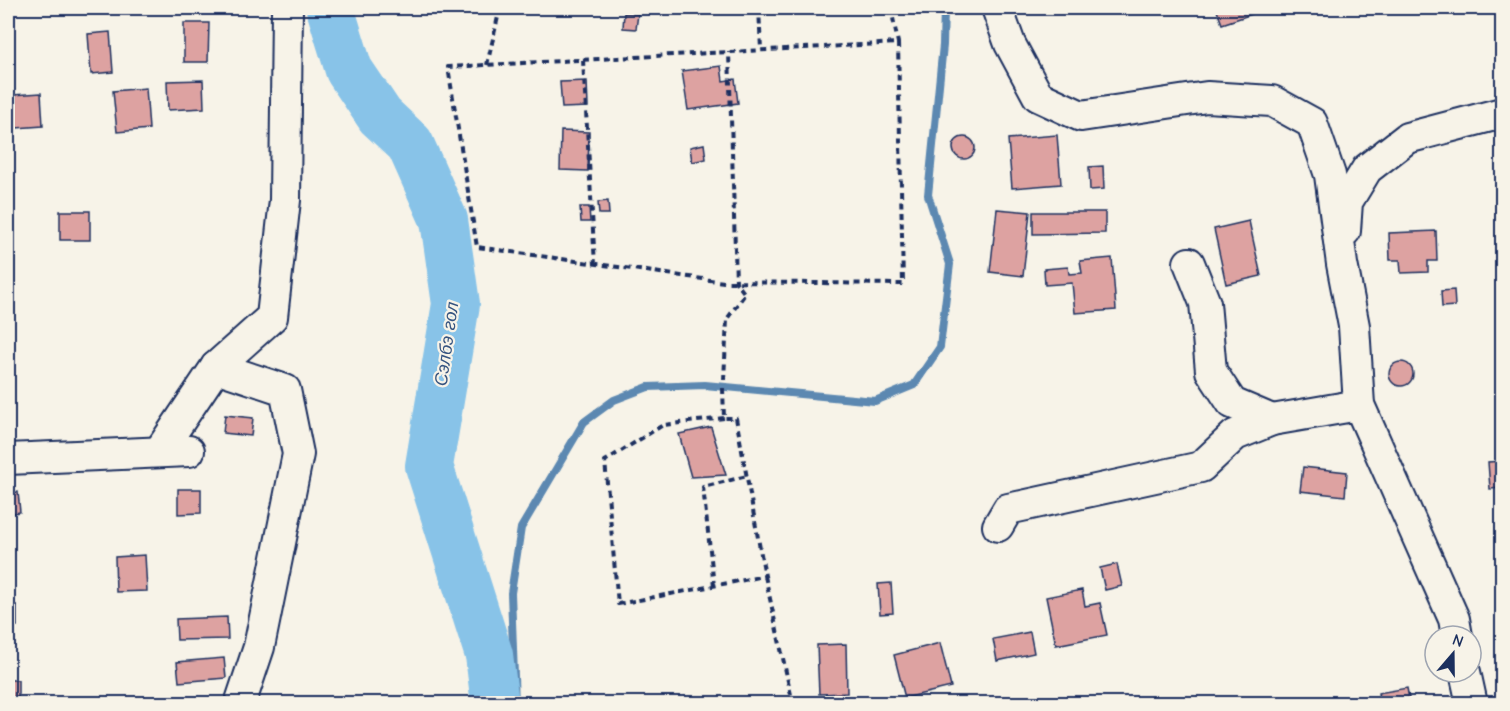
<svg xmlns="http://www.w3.org/2000/svg" width="1510" height="711" font-family="'Comic Neue',sans-serif">
  <style>
    .lines { fill: none; stroke-linecap: round; stroke-linejoin: round }
    .stream { stroke: #5c88b1; stroke-width: 8 }
    .river { stroke: #88c3e8; stroke-width: 48 }
    .building { fill: #dda2a1; stroke: #1b2f5e; stroke-width: 1.5 }
    .street-casing { stroke: #1b2f5e; stroke-width: 34 }
    .path { stroke: #1b2f5e; stroke-width: 4; stroke-dasharray: 6 4.5; stroke-linecap: butt }
    .street { stroke: #f7f3e8; stroke-width: 30 }
    .labels { text-anchor: middle; dominant-baseline: central; stroke-width: 4.5; stroke-linejoin: round; paint-order: stroke }
    .water-label { font-size: 18px; font-style: italic; fill: #365480; stroke: #f7f3e8 }
  </style>
  <rect width="100%" height="100%" fill="#f7f3e8"/>
  <filter id="ink" filterUnits="userSpaceOnUse"><feTurbulence type="fractalNoise" baseFrequency=".0167" numOctaves="2"/><feDisplacementMap in="SourceGraphic" scale="12" xChannelSelector="R" yChannelSelector="G"/><feConvolveMatrix kernelMatrix="1 2 1 2 8 2 1 2 1" color-interpolation-filters="sRGB"/></filter>
  <g filter="url(#ink)">
    <g class="lines">
      <polyline class="stream" points="515,704 511,593 521,528 584,422 614,400 648,387 705,385 875,401 914,385 940,347 950,264 928,195 943,45 944,8"/>
      <polyline class="river" points="330,8 349,70 380,116 410,144 444,220 456,304 429,466 489,655 495,704"/>
    </g>
    <g class="building">
      <polygon points="1216,8 1249,8 1252,14 1222,24"/>
      <polygon points="624,13 638,14 636,29 623,28"/>
      <polygon points="184,23 209,23 208,62 184,62"/>
      <polygon points="110,32 113,72 91,74 88,34"/>
      <polygon points="721,66 723,81 735,79 738,103 688,110 682,71"/>
      <polygon points="203,80 204,108 168,110 167,81"/>
      <polygon points="587,81 588,107 562,108 560,82"/>
      <polygon points="146,88 149,129 117,132 113,91"/>
      <polygon points="41,93 43,126 16,128 13,95"/>
      <polygon points="561,131 589,132 588,171 560,170"/>
      <polygon points="1057,135 1061,184 1012,188 1008,139"/>
      <circle cx="964" cy="148" r="11"/>
      <polygon points="704,144 706,159 692,162 690,147"/>
      <polygon points="1103,166 1104,189 1090,190 1089,167"/>
      <polygon points="608,201 609,214 599,214 598,202"/>
      <polygon points="580,207 589,207 590,222 581,222"/>
      <polygon points="997,209 1030,212 1023,276 990,272"/>
      <rect x="60" y="211" width="30" height="29"/>
      <polygon points="1033,212 1105,212 1105,233 1033,234"/>
      <polygon points="1249,221 1261,276 1226,284 1214,229"/>
      <polygon points="1436,231 1437,261 1428,261 1428,272 1401,273 1400,260 1390,260 1389,233"/>
      <polygon points="1112,258 1116,310 1075,313 1072,283 1045,285 1044,269 1068,267 1069,274 1082,273 1080,261"/>
      <polygon points="1454,290 1455,306 1442,307 1441,291"/>
      <circle cx="1401" cy="374" r="12"/>
      <polygon points="225,415 253,418 251,436 223,433"/>
      <polygon points="711,427 726,475 691,477 679,434"/>
      <polygon points="1502,461 1502,488 1490,489 1488,462"/>
      <polygon points="1303,467 1347,472 1345,496 1300,491"/>
      <polygon points="178,489 201,489 201,513 178,514"/>
      <polygon points="18,492 20,512 8,514 8,493"/>
      <polygon points="145,555 147,591 116,592 115,557"/>
      <polygon points="1117,564 1122,586 1105,590 1100,568"/>
      <polygon points="891,583 893,613 880,614 878,584"/>
      <polygon points="1082,590 1085,606 1100,603 1107,635 1056,645 1046,597"/>
      <rect x="8" y="605" width="9" height="21"/>
      <polygon points="227,617 228,639 177,640 176,619"/>
      <polygon points="1030,632 1034,653 997,661 993,639"/>
      <polygon points="940,643 951,687 905,698 894,655"/>
      <polygon points="846,644 847,693 819,694 817,645"/>
      <polygon points="224,658 226,678 179,682 177,662"/>
      <rect x="8" y="680" width="10" height="20"/>
      <polygon points="1407,688 1410,704 1380,704 1378,693"/>
    </g>
    <g class="lines">
      <defs>
        <g id="street">
          <polyline points="997,8 1010,44 1038,96 1081,116 1207,97 1272,101 1312,123 1330,175 1342,264 1354,326 1359,405 1454,619 1457,636"/>
          <polyline points="1345,231 1347,202 1367,169 1407,138 1502,113"/>
          <polyline points="1189,263 1205,303 1211,371 1232,403 1272,420"/>
          <polyline points="216,367 285,390 298,454 259,647 240,704"/>
          <polyline points="159,452 216,367 272,317 285,200 287,8"/>
          <polyline points="8,459 189,451"/>
          <polyline points="998,526 1008,509 1201,467 1235,435 1272,420 1359,405"/>
          <polyline points="1465,672 1472,704"/>
        </g>
      </defs>
      <use href="#street" class="street-casing"/>
      <g class="path">
        <polyline points="759,8 761,50"/>
        <polyline points="891,8 898,43"/>
        <polygon points="898,43 903,284 724,282 477,247 448,67"/>
        <polyline points="583,60 595,265"/>
        <polyline points="487,65 500,8"/>
        <polyline points="724,380 727,319 745,294 736,282 729,52"/>
        <polyline points="723,388 724,418 736,418 765,576 618,604 605,461 663,425 724,418"/>
        <polyline points="765,576 793,704"/>
        <polyline points="714,586 703,487 747,476"/>
      </g>
      <use href="#street" class="street"/>
    </g>
  </g>
  <g class="labels">
    <g class="water-label">
      <text transform="translate(447 344) rotate(-82)">Сэлбэ гол</text>
    </g>
  </g>
  <rect width="1510" height="711" fill="none" stroke="#f7f3e8" stroke-width="30"/>
  <rect x="15" y="15" width="1480" height="681" fill="none" stroke="#1b2f5e" stroke-width="2" filter="url(#ink)"/>
  <g transform="translate(1453 654) rotate(20)"><circle r="28" fill="#f7f3e8" stroke="#9fa5b1" stroke-width="1.5"/>
  <path d="M0-4.5L10 22L0 15L-10 22Z" fill="#1b2f5e"/>
  <text y="-9" font-size="16" font-weight="bold" text-anchor="middle" fill="#1b2f5e">N</text>
  </g>
</svg>
